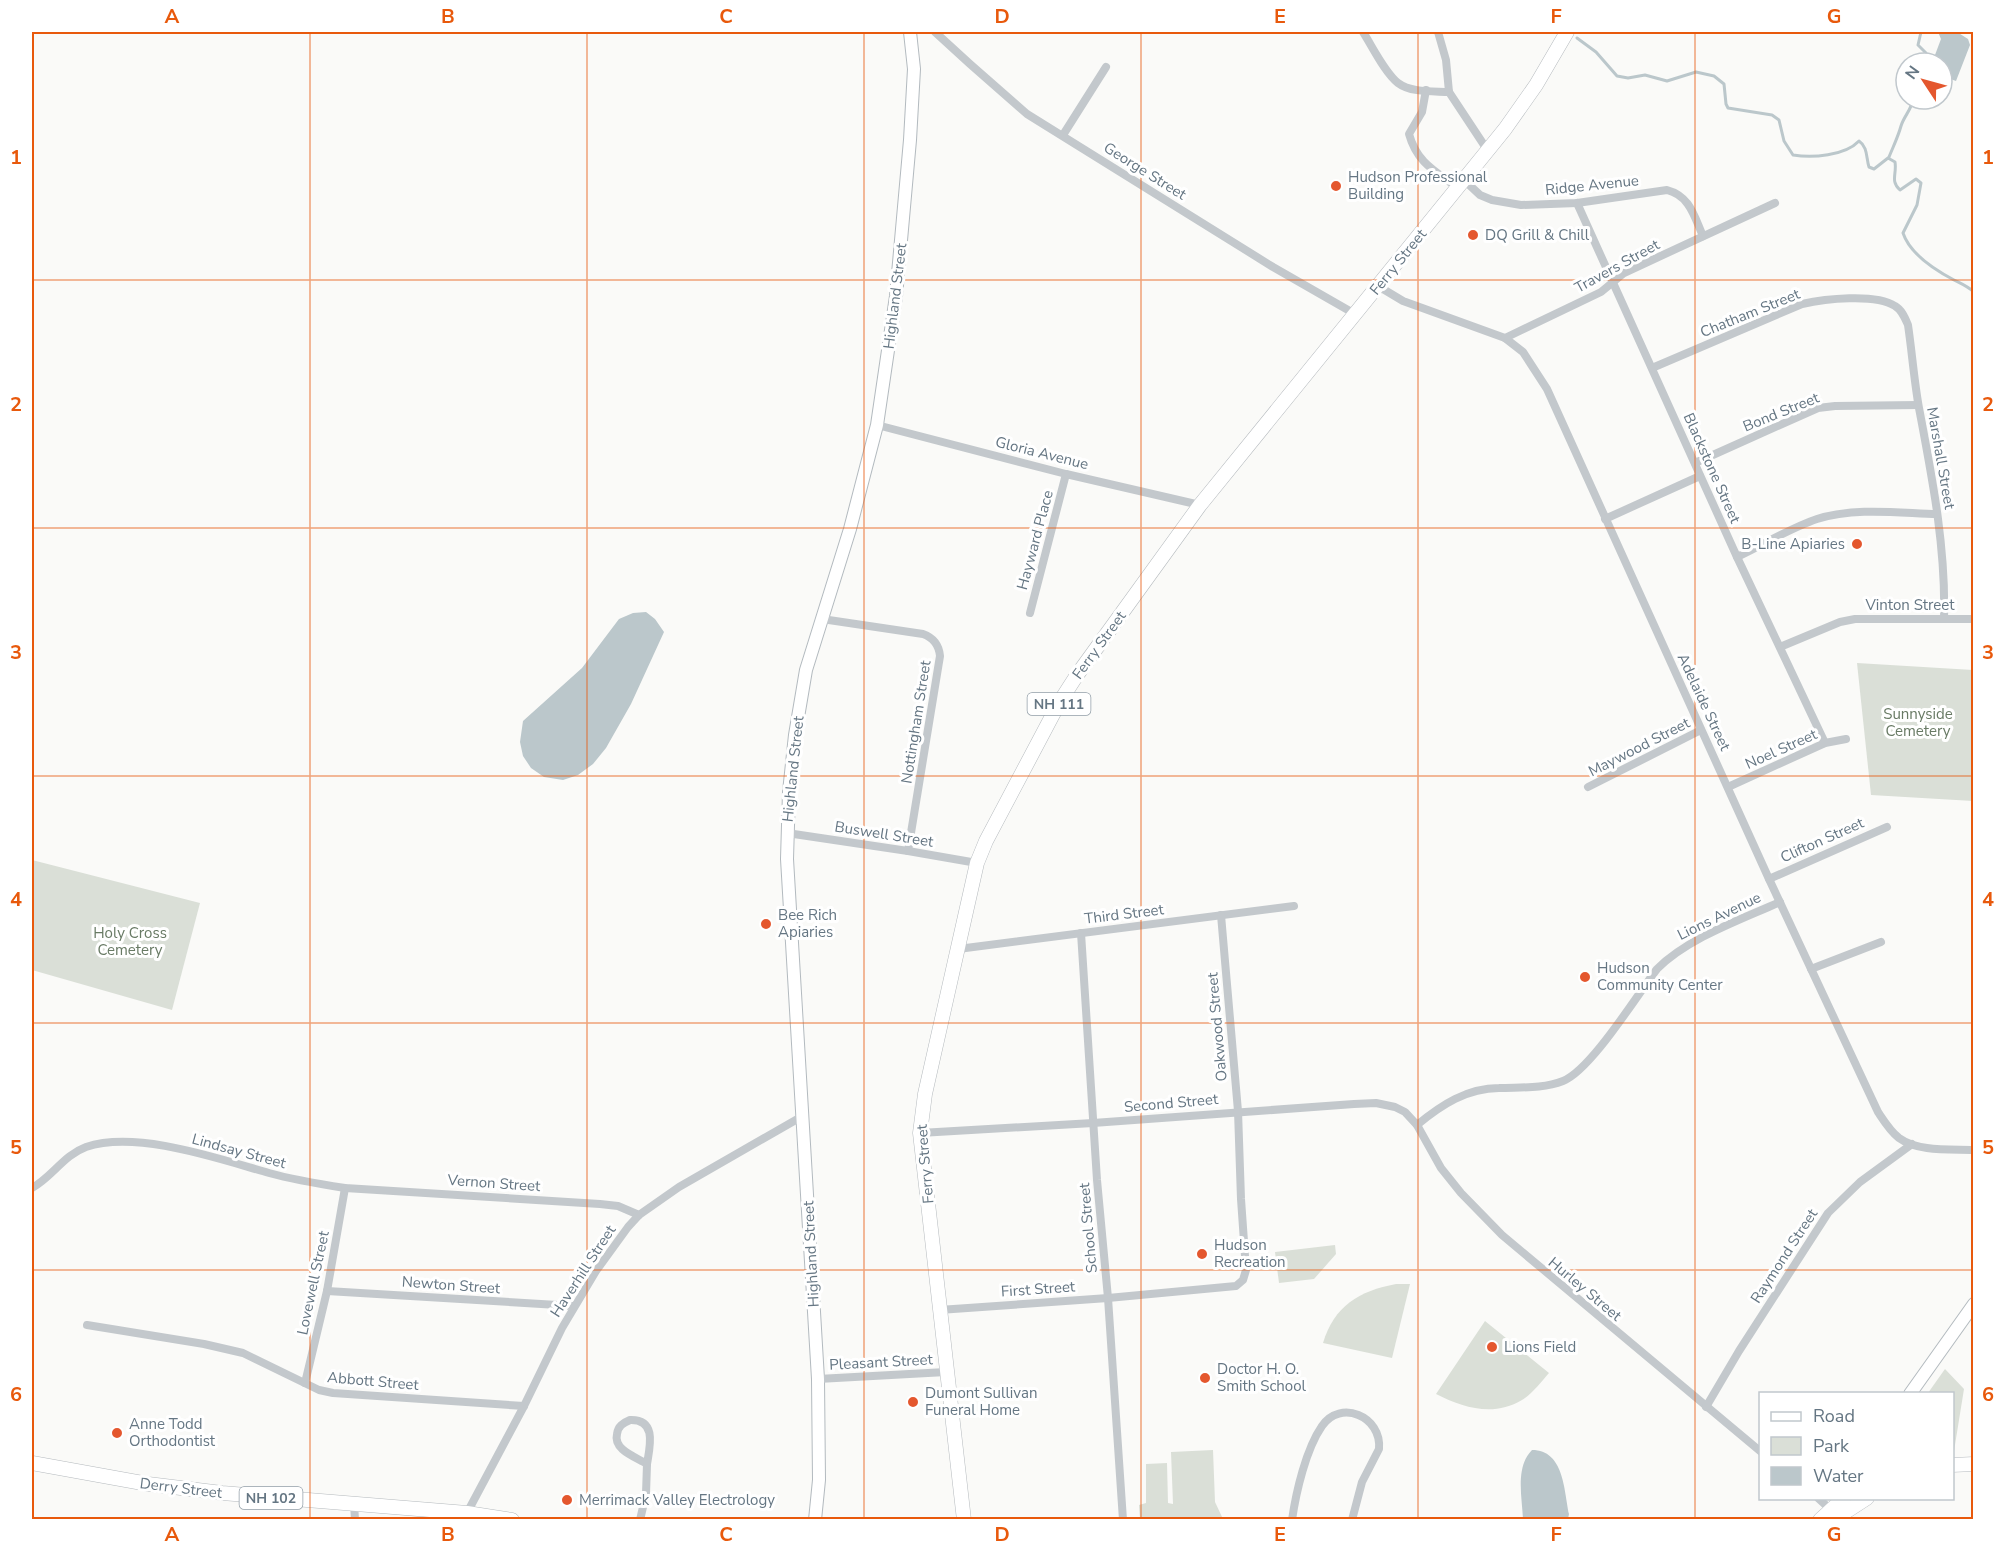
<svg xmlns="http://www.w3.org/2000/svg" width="2005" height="1551" font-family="'Nunito Sans',sans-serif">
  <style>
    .green { fill: #dadfd7 }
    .water { fill: #bbc7cb }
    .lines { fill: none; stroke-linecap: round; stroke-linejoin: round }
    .stream { stroke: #bbc7cb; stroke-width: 3 }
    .secondary-casing { stroke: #b3babf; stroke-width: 14 }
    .primary-casing { stroke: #b5babe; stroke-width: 15 }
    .street { stroke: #c3c8cc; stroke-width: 8 }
    .secondary { stroke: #fff; stroke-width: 12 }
    .primary { stroke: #fff; stroke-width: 14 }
    .grid { fill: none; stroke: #e8590c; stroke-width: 1.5; stroke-opacity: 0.55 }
    .poi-dot { fill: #e4572e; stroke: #fff; stroke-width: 2 }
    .labels { text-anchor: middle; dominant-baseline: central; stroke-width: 6; stroke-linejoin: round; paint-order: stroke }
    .shield { fill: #fff; stroke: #939fa8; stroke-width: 1.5 }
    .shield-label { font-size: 14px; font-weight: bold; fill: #657683 }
    .street-label { font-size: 15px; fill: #657683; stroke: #fff }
    .poi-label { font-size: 15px; fill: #657683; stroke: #fff; text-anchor: start }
    .park-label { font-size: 15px; fill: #687a64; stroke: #fff }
    .neatline { fill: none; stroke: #e8590c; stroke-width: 2 }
    .grid-label { font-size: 20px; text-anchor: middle; font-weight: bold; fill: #e8590c }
  </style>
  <rect width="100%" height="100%" fill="#fafaf8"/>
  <g class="green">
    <polygon points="1857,663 1973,670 1973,801 1871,795"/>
    <polygon points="32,860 200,903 172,1010 32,970"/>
    <polygon points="1335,1245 1336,1254 1314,1279 1279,1283 1275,1252"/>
    <path d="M1396,1284H1410L1392,1358L1323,1343C1334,1306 1359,1291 1396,1284Z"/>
    <path d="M1485,1321L1549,1373C1541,1382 1532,1394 1522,1400C1494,1417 1463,1408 1436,1394Z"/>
    <polygon points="1945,1369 1964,1389 1954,1451 1953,1451 1952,1394 1928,1393"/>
    <polygon points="1213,1450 1215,1502 1223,1519 1140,1519 1139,1505 1146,1503 1146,1464 1167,1463 1168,1503 1173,1504 1171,1452"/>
  </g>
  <g class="water">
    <polygon points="1938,32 1957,32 1968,39 1970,45 1956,81 1942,76 1942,63 1932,63 1941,39"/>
    <polygon points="646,612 655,619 664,632 631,704 606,748 593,764 578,775 563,780 544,777 531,768 523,756 520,742 523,721 582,668 619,619 633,613"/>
    <path d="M1532,1450C1564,1450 1564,1490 1569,1514L1568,1519H1523C1522,1497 1515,1467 1532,1450Z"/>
  </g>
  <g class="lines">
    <g class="stream">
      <polyline points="1921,32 1918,45 1926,53 1926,63"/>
      <path d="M1577,38L1596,52L1617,76L1628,78L1645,75L1667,81L1696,72L1714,76L1724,84L1726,104L1728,108L1772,115L1779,120L1784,141L1793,155C1812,158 1845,156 1859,141C1868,147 1866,158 1869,167L1874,169L1888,158L1895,162C1897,174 1890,181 1900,190L1916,179L1921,183L1917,205L1903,233C1910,254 1935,270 1954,280C1962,284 1967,286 1974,292"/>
      <path d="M1889,157C1893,147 1898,137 1901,126C1904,116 1912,109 1913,99"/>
    </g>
    <defs>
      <g id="secondary">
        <polyline points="1910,1394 1974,1304"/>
        <polyline points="815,1520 819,1480 818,1379 787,859 789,792 795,735 806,670 850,529 877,425 896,296 910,140 914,69 910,32"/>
      </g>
      <g id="primary">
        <polyline points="32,1463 148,1484 222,1493 467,1513 512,1520"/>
        <polyline points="1952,1465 1974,1464"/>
        <polyline points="964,1520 920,1133 925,1094 977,863 986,841 1059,703 1077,675 1200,505 1505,129 1536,85 1567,32"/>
        <polyline points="1820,1520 1844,1498"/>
        <polyline points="1833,1520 1867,1498"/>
      </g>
    </defs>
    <use href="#secondary" class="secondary-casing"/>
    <use href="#primary" class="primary-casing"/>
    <g class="street">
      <polyline points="935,32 970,64 1027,114 1273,267 1355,314"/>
      <path d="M1363,32C1372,46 1385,73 1398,83C1411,93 1434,91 1449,92"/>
      <polyline points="1438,32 1446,60 1449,92 1488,151"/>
      <path d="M1426,90L1422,112L1409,134C1417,163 1435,171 1458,188"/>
      <polyline points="1063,135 1106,67"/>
      <path d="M1464,180L1480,195L1492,200L1521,205L1577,203L1667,190C1690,196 1694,216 1703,236"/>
      <polyline points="1577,203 1737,557 1825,743"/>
      <path d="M1378,286L1403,301L1505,338L1523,352L1547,389L1769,879L1878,1112C1884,1121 1890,1131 1899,1138C1918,1152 1950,1149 1974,1150"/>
      <polyline points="1505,338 1601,292 1624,273 1775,203"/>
      <path d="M1652,368L1802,304C1824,299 1875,293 1895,306C1902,310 1905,318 1908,325C1912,352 1914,380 1919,408C1932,477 1946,547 1944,619"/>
      <polyline points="877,425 1066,474 1200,505"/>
      <polyline points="1695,463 1818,408 1835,406 1918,405"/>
      <polyline points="1605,519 1700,476"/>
      <path d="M1737,557C1763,545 1790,528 1817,519C1855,507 1899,513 1937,514"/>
      <polyline points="1030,613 1066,474"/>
      <path d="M822,619L923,634C934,638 939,645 940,656L908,851"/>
      <polyline points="1780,647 1840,622 1855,619 1974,619"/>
      <polyline points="1588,787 1701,730"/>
      <polyline points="1728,787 1825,743 1846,739"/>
      <polyline points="787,833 908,851 977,863"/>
      <polyline points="1769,879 1887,827"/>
      <polyline points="1081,933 1097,1180 1108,1298 1123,1520"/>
      <polyline points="958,949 1294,906"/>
      <polyline points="1811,969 1881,942"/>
      <path d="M1417,1125C1441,1105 1467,1088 1499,1088C1520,1087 1543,1089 1563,1081C1591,1070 1637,995 1657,969C1688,938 1740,920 1780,902"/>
      <polyline points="920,1133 1093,1123 1354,1104 1376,1103 1395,1107 1405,1112 1417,1125 1441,1168 1461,1193 1502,1235 1760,1451"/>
      <path d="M32,1188C52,1177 64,1155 86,1147C137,1130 219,1159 269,1173C294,1180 319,1184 345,1188L600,1204L618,1206L639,1215"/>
      <polyline points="327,1291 574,1306"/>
      <polyline points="939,1310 1108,1298 1236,1286 1243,1280 1246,1270 1241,1199 1238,1111 1221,915"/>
      <polyline points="87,1325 204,1344 243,1353 319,1390 333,1393 524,1406"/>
      <polyline points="818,1379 946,1372"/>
      <polyline points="305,1383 327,1291 345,1188"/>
      <polyline points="1706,1407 1739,1351 1828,1213 1860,1182 1912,1144"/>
      <path d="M630,1420C657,1419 650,1446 647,1464C636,1457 613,1450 617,1434C618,1426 623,1423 630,1420Z"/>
      <polyline points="1818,1498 1830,1509"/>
      <polyline points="354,1503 355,1520"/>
      <polyline points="467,1513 524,1406 562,1328 596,1271 628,1227 639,1215 679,1187 801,1117"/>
      <polyline points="640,1520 646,1494 647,1464"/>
      <path d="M1292,1520C1296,1492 1306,1449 1322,1426C1340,1399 1382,1416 1379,1449L1362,1482L1352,1520"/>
    </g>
    <use href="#secondary" class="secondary"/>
    <use href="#primary" class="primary"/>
  </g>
  <path class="grid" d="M310,32V1520M587,32V1520M864,32V1520M1141,32V1520M1418,32V1520M1695,32V1520M32,280H1974M32,528H1974M32,776H1974M32,1023H1974M32,1270H1974"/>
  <g class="poi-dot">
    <circle cx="1336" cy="186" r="6"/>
    <circle cx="1473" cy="235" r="6"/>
    <circle cx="1857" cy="544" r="6"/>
    <circle cx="766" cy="924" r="6"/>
    <circle cx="1585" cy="977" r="6"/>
    <circle cx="1202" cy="1254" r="6"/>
    <circle cx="1492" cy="1347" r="6"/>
    <circle cx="1205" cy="1378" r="6"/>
    <circle cx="913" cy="1402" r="6"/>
    <circle cx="117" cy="1433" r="6"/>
    <circle cx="567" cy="1500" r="6"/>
  </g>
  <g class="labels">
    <g class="shield">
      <rect x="1027.5" y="693" width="63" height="22" rx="4.5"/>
      <rect x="239.5" y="1487" width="63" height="22" rx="4.5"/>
    </g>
    <g class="shield-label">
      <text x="1059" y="704">NH 111</text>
      <text x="271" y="1498">NH 102</text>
    </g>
    <g class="street-label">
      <text transform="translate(1145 171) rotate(32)">George Street</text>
      <text transform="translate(1592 185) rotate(-6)">Ridge Avenue</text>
      <text transform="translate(1398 262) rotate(-51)">Ferry Street</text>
      <text transform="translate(1617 266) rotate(-29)">Travers Street</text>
      <text transform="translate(895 296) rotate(-83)">Highland Street</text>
      <text transform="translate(1750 313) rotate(-22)">Chatham Street</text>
      <text transform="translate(1781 412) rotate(-22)">Bond Street</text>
      <text transform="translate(1042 453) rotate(14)">Gloria Avenue</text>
      <text transform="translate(1941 458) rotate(80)">Marshall Street</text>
      <text transform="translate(1712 468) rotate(66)">Blackstone Street</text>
      <text transform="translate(1035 540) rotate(-75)">Hayward Place</text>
      <text x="1910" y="605">Vinton Street</text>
      <text transform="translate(1099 645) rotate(-54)">Ferry Street</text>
      <text transform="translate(1704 702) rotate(65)">Adelaide Street</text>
      <text transform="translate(916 722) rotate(-81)">Nottingham Street</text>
      <text transform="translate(1639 747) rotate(-27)">Maywood Street</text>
      <text transform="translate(1781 749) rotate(-24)">Noel Street</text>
      <text transform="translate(793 769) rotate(-84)">Highland Street</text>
      <text transform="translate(884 834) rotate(9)">Buswell Street</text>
      <text transform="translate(1822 840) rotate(-24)">Clifton Street</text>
      <text transform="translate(1124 914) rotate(-7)">Third Street</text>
      <text transform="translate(1719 916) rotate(-26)">Lions Avenue</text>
      <text transform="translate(1217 1027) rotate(-95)">Oakwood Street</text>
      <text transform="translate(1171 1103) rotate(-5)">Second Street</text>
      <text transform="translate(239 1151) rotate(15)">Lindsay Street</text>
      <text transform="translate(925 1164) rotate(-95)">Ferry Street</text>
      <text transform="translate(494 1183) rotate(4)">Vernon Street</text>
      <text transform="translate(1088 1228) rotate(-95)">School Street</text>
      <text transform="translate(811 1254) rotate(-93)">Highland Street</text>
      <text transform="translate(1784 1256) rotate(-57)">Raymond Street</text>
      <text transform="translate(583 1271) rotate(-57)">Haverhill Street</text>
      <text transform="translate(313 1283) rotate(-78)">Lovewell Street</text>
      <text transform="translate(451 1285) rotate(4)">Newton Street</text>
      <text transform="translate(1038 1289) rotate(-4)">First Street</text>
      <text transform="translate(1585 1289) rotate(40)">Hurley Street</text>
      <text transform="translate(881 1362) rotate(-3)">Pleasant Street</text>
      <text transform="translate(373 1381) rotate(5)">Abbott Street</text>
      <text transform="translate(181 1488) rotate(7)">Derry Street</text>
    </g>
    <g class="poi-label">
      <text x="1348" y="177">Hudson Professional<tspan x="1348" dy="17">Building</tspan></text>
      <text x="1485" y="235">DQ Grill &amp; Chill</text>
      <text x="1845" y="544" text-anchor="end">B-Line Apiaries</text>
      <text x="778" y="915">Bee Rich<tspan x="778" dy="17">Apiaries</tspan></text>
      <text x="1597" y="968">Hudson<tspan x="1597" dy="17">Community Center</tspan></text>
      <text x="1214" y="1245">Hudson<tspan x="1214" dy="17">Recreation</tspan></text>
      <text x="1504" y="1347">Lions Field</text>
      <text x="1217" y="1369">Doctor H. O.<tspan x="1217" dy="17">Smith School</tspan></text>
      <text x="925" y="1393">Dumont Sullivan<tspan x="925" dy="17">Funeral Home</tspan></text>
      <text x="129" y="1424">Anne Todd<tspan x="129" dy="17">Orthodontist</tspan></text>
      <text x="579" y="1500">Merrimack Valley Electrology</text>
    </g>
    <g class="park-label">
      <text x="1918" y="714">Sunnyside<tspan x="1918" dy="17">Cemetery</tspan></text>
      <text x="130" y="933">Holy Cross<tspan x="130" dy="17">Cemetery</tspan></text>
    </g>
  </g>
  <rect width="2005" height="1551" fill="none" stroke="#ffffff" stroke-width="66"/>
  <rect x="1759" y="1392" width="195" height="108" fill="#ffffff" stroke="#c1c8cd" stroke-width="1.5"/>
  <rect x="1771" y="1412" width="30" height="9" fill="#ffffff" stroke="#c1c8cd" stroke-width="1.5"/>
  <text x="1813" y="1422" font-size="18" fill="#657683">Road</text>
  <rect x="1771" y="1437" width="30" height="18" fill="#dadfd7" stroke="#c1c8cd" stroke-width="1.5"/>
  <text x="1813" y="1452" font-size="18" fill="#657683">Park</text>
  <rect x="1771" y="1467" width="30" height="18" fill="#bbc7cb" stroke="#c1c8cd" stroke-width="1.5"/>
  <text x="1813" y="1482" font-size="18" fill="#657683">Water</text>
  <g transform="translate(1924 81) rotate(306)"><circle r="28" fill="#ffffff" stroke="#c1c8cd" stroke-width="1.5"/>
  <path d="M0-4.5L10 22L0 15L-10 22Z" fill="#e4572e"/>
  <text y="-9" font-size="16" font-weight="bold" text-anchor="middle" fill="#657683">N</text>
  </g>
  <rect x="33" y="33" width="1939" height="1485" class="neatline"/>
  <g class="grid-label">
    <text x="172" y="23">A</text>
    <text x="448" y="23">B</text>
    <text x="726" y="23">C</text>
    <text x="1002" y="23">D</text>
    <text x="1280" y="23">E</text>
    <text x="1556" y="23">F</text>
    <text x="1834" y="23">G</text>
    <text x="16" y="164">1</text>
    <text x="1988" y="164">1</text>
    <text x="16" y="411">2</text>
    <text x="1988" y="411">2</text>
    <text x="16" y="659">3</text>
    <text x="1988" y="659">3</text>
    <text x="16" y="906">4</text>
    <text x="1988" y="906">4</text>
    <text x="16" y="1154">5</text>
    <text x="1988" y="1154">5</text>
    <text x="16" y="1401">6</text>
    <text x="1988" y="1401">6</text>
    <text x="172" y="1541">A</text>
    <text x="448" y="1541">B</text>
    <text x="726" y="1541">C</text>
    <text x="1002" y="1541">D</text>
    <text x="1280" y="1541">E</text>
    <text x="1556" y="1541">F</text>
    <text x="1834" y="1541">G</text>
  </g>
</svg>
